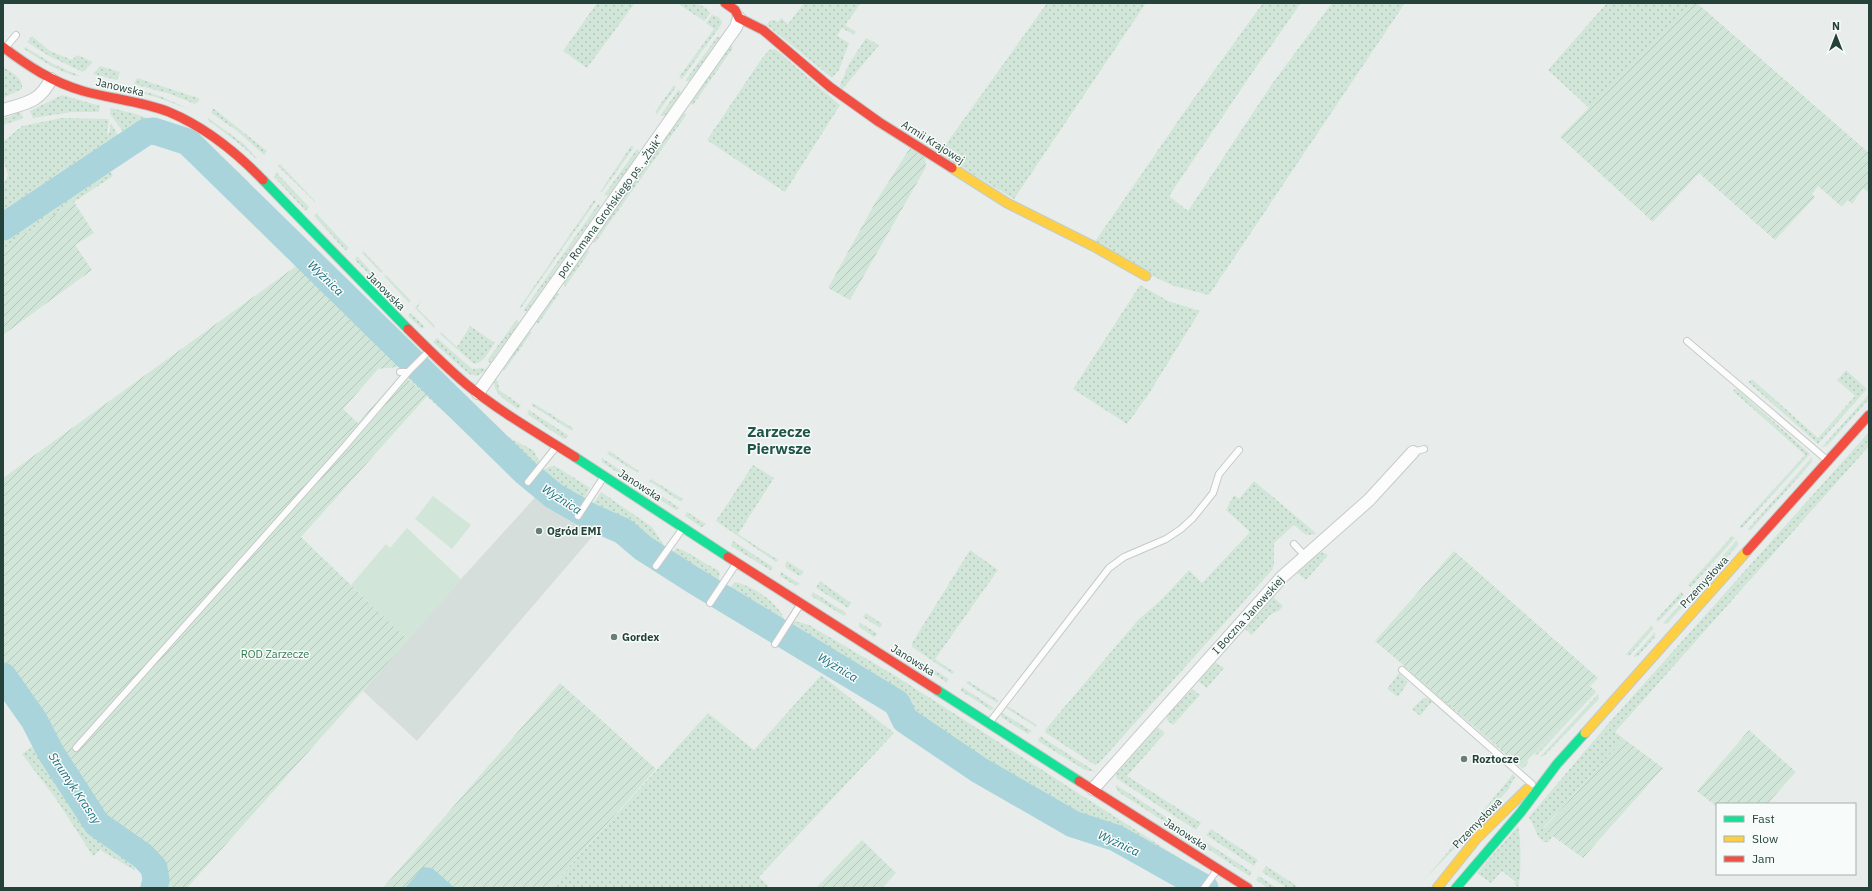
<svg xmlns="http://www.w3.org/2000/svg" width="1872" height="891" font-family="'IBM Plex Sans',sans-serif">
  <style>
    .built { fill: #d6dedb }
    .grass { fill: url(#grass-dots) }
    .park { fill: #d1e6d8 }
    .garden { fill: url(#garden-furrows) }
    .water { fill: #a9d4db }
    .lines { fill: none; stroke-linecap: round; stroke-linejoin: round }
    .river { stroke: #a9d4db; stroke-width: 27 }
    .lane-casing { stroke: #c5cac8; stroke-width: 8 }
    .street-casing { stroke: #c5cac8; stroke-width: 14 }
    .fast-casing { stroke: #c3cbc8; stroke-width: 11 }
    .slow-casing { stroke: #c3cbc8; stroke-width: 11 }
    .jam-casing { stroke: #c3cbc8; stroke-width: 11 }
    .lane { stroke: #fcfcfc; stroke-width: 6 }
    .street { stroke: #fcfcfc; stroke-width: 12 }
    .fast { stroke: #16e098; stroke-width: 9 }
    .slow { stroke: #ffcf43; stroke-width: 9 }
    .jam { stroke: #f24e42; stroke-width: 9 }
    .poi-dot { fill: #697e78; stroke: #f7fbf9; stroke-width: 1.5 }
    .labels { text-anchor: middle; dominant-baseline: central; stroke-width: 3; stroke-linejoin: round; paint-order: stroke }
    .street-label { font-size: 11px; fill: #24423a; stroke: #f7fbf9 }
    .poi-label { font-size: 11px; font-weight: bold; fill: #24423a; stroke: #f7fbf9; text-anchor: start }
    .park-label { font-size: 11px; fill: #2d7a4b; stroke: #f7fbf9 }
    .water-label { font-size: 12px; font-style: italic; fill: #1c6f80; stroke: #f7fbf9 }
    .district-label { font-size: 15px; font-weight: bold; fill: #1f5548; stroke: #f7fbf9 }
  </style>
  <defs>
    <pattern id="grass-dots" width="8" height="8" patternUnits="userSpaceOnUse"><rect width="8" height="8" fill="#d1e6d8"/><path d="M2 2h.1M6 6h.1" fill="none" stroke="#b3c6ba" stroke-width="1.8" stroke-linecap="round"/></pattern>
    <pattern id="garden-furrows" width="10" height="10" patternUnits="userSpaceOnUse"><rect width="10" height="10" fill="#d1e6d8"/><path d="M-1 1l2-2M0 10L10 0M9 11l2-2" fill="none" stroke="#b3c6ba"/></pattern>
  </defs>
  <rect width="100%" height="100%" fill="#e8edeb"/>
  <polygon class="built" points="540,492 599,529 417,741 363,691 461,579"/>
  <g class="grass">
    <polygon points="597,3 635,3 587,68 563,51"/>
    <path d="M681,3C692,3 704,3 710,13L704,21L680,5Z"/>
    <polygon points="804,3 861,3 845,25 856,32 854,35 842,28 837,36 849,43 839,70 832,78 767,25 769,21 774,20 778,22 781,18 788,24"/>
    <polygon points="1047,3 1146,3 1014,199 939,154"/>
    <polygon points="1263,3 1301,3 1254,70 1169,196 1188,211 1272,84 1332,3 1405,3 1209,295 1174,286 1148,274 1094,243 1187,108"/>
    <polygon points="1607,3 1692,3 1589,108 1548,70"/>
    <polygon points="712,15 719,17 722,22 721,25 682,79 679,77 714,29 706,23"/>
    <polygon points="32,36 50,51 72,60 77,55 93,62 83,72 49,56 27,42"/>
    <polygon points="717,37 720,37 690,81 685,81"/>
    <polygon points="866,38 879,45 842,90 840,85 849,64"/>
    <polygon points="731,45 733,48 693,105 691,104 690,102"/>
    <path d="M25,47L53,64L80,76C64,76 38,58 24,49Z"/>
    <polygon points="775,49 840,105 785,192 707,140 760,61 769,50"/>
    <polygon points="100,66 120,72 117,80 93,74"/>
    <path d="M3,67C11,72 24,78 22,89L3,98Z"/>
    <polygon points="137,78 198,98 200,99 195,104 170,94 134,84"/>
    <polygon points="674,85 676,87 657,114 655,112"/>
    <polygon points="135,89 160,96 191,110 159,98 134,91"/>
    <polygon points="679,89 681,93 665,116 660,116"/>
    <polygon points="62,95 100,106 99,112 72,112 33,118 30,111"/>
    <path d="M111,108C149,117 186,128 217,153C228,162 239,172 249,182V186L244,192L190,141L154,129L146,130L130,141L110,114Z"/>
    <polygon points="213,108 267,151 264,155 236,130 211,113"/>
    <polygon points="20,112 23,117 21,119 3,125 3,119"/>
    <polygon points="682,113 687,114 595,243 593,239"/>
    <polygon points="62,118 107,119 109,121 107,133 109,134 111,123 129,155 109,170 113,176 3,249 3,186 8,175 3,159 3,142 22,126"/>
    <polygon points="208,118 244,144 257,158 255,158 242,146 208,120"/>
    <polygon points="631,146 634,147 602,192 600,192"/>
    <polygon points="637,149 639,153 608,196 604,195"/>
    <polygon points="280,164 315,201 315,202 278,166"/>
    <polygon points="276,172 309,207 307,210 305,210 274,177"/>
    <polygon points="254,191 258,192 280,215 281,218 276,224 248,197"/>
    <polygon points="594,200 596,201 521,308 519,308"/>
    <polygon points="599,203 600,207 527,311 523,311"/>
    <polygon points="316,213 349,248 346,250 345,250 314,216"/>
    <polygon points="284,221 289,223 306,243 305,247 302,250 278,226"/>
    <polygon points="313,251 409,348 406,350 412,357 413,360 307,256"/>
    <polygon points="363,251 383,272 381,273 362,253"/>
    <polygon points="585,251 590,251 565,287 563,282"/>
    <polygon points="357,256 376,277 374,279 355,260"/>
    <polygon points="305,258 410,363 406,367 299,264"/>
    <polygon points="386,275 411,301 409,303 384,276"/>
    <polygon points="383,284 405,307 400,309 381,288"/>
    <polygon points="1140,285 1168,301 1200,311 1148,395 1127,424 1073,389"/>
    <polygon points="555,293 559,294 538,324 536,320"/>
    <polygon points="422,300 417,308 435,326 434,328 415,308"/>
    <polygon points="411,313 425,327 423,328 421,328 408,316"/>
    <polygon points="517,319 519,323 490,363 488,361 489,358"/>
    <path d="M470,326L495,343C489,350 483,366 473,363L440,334L441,332L457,347Z"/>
    <polygon points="528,332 532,332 505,370 501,370"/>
    <polygon points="437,338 472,369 483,368 487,370 477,376 469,374 433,342"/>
    <polygon points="424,364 473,406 472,418 418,365"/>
    <polygon points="416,369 528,477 525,480 469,434 406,378"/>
    <polygon points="1846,370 1867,389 1818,444 1748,382 1752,379 1818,438 1855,396 1837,380"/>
    <path d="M495,378L498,381L499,390L521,405L518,409C508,401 490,394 495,378Z"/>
    <polygon points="1735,389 1738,390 1810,454 1742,528 1739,527 1805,455 1733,391"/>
    <polygon points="1869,394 1869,399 1827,446 1822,447"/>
    <polygon points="533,403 573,428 572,431 531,405"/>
    <polygon points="529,410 569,436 564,439 527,414"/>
    <polygon points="480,418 484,419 510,438 533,450 540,462 531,474 477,422"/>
    <polygon points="1869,432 1869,446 1615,732 1624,739 1543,828 1553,836 1548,842 1545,842 1539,838 1529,817 1608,724"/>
    <polygon points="609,451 639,471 638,473 607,454"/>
    <polygon points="1812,457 1812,462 1751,530 1747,530"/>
    <polygon points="602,458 634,479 630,481 602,462"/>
    <polygon points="753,465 774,478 738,534 778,560 776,562 716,521"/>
    <polygon points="552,466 557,467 590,488 579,507 556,494 537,480 544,469"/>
    <polygon points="651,479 683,499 681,502 649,481"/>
    <polygon points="1254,481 1317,534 1306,535 1294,525 1274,543 1274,564 1272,570 1099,763 1095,765 1046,733 1045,730 1138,620 1162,599 1189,570 1202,583 1250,532 1226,510 1234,495 1239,499"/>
    <polygon points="534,483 551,496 577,511 574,513 532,486"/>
    <polygon points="646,486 680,508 676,510 645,490"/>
    <path d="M601,492L652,527L665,547L660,555C645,546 634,532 618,524C609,519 598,517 588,512Z"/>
    <polygon points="687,512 706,524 704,526 701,527 685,516"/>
    <polygon points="586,516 619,531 640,548 656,558 652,563 601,527 599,529 584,519"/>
    <polygon points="1732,536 1735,538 1691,587 1688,585"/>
    <polygon points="1737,540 1738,545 1698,590 1693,589"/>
    <polygon points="733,541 773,567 772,570 770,570 731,546"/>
    <path d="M676,548C688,551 705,564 718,570L720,574L718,581L712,589L667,561Z"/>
    <polygon points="970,550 998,570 935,659 954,672 952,674 912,647 912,643"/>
    <polygon points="1322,552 1328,555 1306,580 1296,572 1316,554"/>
    <polygon points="787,561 804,572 800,576 786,568 785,566"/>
    <polygon points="665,564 709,594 704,599 661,570"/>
    <polygon points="781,572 800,584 796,586 780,576"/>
    <polygon points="820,581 851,603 848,608 816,588"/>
    <path d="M735,582C753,586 779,603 785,621L780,629L723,595Z"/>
    <polygon points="813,592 846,613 844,616 811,596"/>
    <polygon points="1681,592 1684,595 1658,622 1656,620"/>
    <polygon points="1273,597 1283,606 1279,611 1271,614 1252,635 1245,629"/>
    <polygon points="1685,599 1686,603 1667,624 1663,623"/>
    <polygon points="866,613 882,624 880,628 863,617"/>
    <polygon points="795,621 809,625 894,675 1206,875 1206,880 1202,884 1116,837 1074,823 979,768 907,720 899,702 785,632 791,623"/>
    <polygon points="859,622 878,634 874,637 859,627"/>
    <polygon points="1651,626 1654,628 1629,656 1626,654"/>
    <polygon points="1655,632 1655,637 1638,656 1633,657"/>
    <polygon points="908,653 949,679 946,682 907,657"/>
    <polygon points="1215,662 1224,668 1207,688 1200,683 1199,680"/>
    <polygon points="1405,666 1522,766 1527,761 1529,762 1523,769 1404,667"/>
    <polygon points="3,667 37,713 59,760 100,823 144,853 134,870 100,850 93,856 56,799 22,754 34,745 27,734 29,732 3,692"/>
    <polygon points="1399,673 1408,682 1398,697 1387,689"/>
    <polygon points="821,675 894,733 759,877 770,888 550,888 708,713 754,750"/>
    <polygon points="968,681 998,700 997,703 966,683"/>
    <polygon points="962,687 994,708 991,710 961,691"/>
    <polygon points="1192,689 1200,695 1173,725 1167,720 1167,716"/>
    <polygon points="1594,690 1596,692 1537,755 1534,754"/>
    <polygon points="1598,694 1599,699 1544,756 1540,757"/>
    <polygon points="1423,698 1430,699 1454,719 1453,724 1453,720 1432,702 1420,716 1412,709"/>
    <polygon points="1007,707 1009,707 1037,725 1036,727 1006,708"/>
    <polygon points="1002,713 1032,731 1028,734 1001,717"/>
    <polygon points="1157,727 1165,733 1127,776 1201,823 1196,830 1116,778 1116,774"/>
    <polygon points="1040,736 1096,772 1085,770 1038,741"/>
    <polygon points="1513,774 1515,777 1508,790 1477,824 1474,822"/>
    <polygon points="1116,785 1191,833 1188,837 1120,793 1116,788"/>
    <path d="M1518,826C1521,839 1522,875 1518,887L1514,884L1516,882L1502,871L1491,883L1477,873Z"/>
    <polygon points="1211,829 1258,860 1254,866 1206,835"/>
    <polygon points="1460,838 1463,840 1416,888 1422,882"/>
    <polygon points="1204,841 1252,872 1249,876 1202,845"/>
    <polygon points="1266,866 1297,886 1295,888 1287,888 1262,872"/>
    <polygon points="1259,876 1277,888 1268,888 1256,880"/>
  </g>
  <g class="park">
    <polygon points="433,496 471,525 452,549 415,519"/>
    <polygon points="407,528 461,579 408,640 351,585 386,544 390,548"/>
  </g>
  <g class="garden">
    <polygon points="1692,3 1697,3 1869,153 1869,193 1863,188 1852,204 1848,200 1842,207 1818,186 1812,194 1815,197 1775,240 1699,173 1653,222 1560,137"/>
    <polygon points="910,148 925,157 926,167 850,300 828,288 875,203"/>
    <polygon points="74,202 94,233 75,245 92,270 3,335 3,249"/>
    <polygon points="299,264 402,363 397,367 378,369 343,409 358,423 401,374 427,396 301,537 408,640 187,888 159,888 157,866 144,853 100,823 59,760 37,713 3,667 3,478"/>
    <polygon points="1454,551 1598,678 1590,686 1594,690 1522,766 1375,641"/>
    <polygon points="560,683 656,769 550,888 383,888"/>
    <polygon points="1749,730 1796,772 1767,804 1717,804 1717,807 1697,791"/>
    <polygon points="1624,739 1663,768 1583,858 1543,829"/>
    <polygon points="862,840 896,873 882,888 816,888"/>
  </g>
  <polygon class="water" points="423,867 432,868 455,888 405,888"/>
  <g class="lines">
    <g class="river">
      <polyline points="3,227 146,132 154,131 188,142 525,472 554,496 591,517 623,531 643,548 693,580 897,703 905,720 979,770 1073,824 1116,838 1205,888"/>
      <polyline points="3,676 34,720 51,753 97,824 143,856 154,868 156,880 154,888"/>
    </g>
    <defs>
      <g id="lane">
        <polyline points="6,47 16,35"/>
        <polyline points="1687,341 1827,460"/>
        <polyline points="400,372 408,372"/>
        <polyline points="1413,452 1424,449"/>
        <polyline points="528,482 556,447"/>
        <polyline points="578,516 603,478"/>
        <polyline points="1294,544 1305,556"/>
        <polyline points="656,566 683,528"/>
        <polyline points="710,603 736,564"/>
        <polyline points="775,644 800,605"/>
        <polyline points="1402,670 1532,784"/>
        <polyline points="990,722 1109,568 1124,557 1166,539 1181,529 1193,518 1213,493 1219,474 1239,450"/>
        <polyline points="76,748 345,446 408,372 428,352"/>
        <polyline points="1204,888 1217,870"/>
      </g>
      <g id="street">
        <path d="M3,110C26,103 40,102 51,79"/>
        <polyline points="478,393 736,27 739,18"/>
        <polyline points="1093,789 1282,577 1369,500 1413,452"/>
      </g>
      <g id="fast">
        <polyline points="263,180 408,329"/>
        <polyline points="575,457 728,557"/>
        <polyline points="937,690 1079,781"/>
        <polyline points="1456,888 1521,812 1557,764 1585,733"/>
      </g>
      <g id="slow">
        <polyline points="952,168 1007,203 1093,246 1146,276"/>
        <polyline points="1585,733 1747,551"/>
        <polyline points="1437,888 1477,838 1527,789"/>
      </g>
      <g id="jam">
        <polyline points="725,3 735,10 739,18 763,30 830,87 879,122 952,168"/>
        <path d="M3,47C28,66 52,82 83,91C111,99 141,101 169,112C205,127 236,152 263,180"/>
        <path d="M408,329C427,348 446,367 466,384C500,412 539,434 575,457"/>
        <polyline points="1747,551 1869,415"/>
        <polyline points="728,557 937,690"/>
        <polyline points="1079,781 1248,888"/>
      </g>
    </defs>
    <use href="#lane" class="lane-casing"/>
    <use href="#street" class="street-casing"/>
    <use href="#fast" class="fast-casing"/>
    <use href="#slow" class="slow-casing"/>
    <use href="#jam" class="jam-casing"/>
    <use href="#lane" class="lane"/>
    <use href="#street" class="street"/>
    <use href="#fast" class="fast"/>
    <use href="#slow" class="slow"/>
    <use href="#jam" class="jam"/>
  </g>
  <g class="poi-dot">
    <circle cx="539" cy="531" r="4"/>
    <circle cx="614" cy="637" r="4"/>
    <circle cx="1464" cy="759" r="4"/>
  </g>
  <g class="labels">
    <g class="street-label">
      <text transform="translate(120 87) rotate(13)">Janowska</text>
      <text transform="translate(933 142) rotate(32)">Armii Krajowej</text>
      <text transform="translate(610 206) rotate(-54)">por. Romana Grońskiego ps. „Żbik”</text>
      <text transform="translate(386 291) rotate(45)">Janowska</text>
      <text transform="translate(640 485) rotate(33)">Janowska</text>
      <text transform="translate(1704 582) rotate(-48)">Przemysłowa</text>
      <text transform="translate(1248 615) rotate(-48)">I Boczna Janowskiej</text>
      <text transform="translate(913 660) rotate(32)">Janowska</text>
      <text transform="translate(1477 823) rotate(-46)">Przemysłowa</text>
      <text transform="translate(1186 834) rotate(33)">Janowska</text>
    </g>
    <g class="poi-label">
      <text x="547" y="531">Ogród EMI</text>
      <text x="622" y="637">Gordex</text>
      <text x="1472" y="759">Roztocze</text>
    </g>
    <g class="park-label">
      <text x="275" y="654">ROD Zarzecze</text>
    </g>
    <g class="water-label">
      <text transform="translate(326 278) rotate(44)">Wyżnica</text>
      <text transform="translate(562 499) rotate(33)">Wyżnica</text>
      <text transform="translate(838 667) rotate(31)">Wyżnica</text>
      <text transform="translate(75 788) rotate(56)">Strumyk Krasny</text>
      <text transform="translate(1119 843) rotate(25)">Wyżnica</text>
    </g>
    <g class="district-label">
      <text x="779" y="431">Zarzecze<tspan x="779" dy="17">Pierwsze</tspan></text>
    </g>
  </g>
  <rect width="1872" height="891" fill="none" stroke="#24423a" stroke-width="8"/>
  <rect x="1716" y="803" width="140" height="72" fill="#f7fbf9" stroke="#a3b1ad"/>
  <rect x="1724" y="816" width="20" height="6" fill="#16e098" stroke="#a3b1ad"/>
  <text x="1752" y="823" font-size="12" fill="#24423a">Fast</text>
  <rect x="1724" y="836" width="20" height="6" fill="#ffcf43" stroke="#a3b1ad"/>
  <text x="1752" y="843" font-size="12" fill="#24423a">Slow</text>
  <rect x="1724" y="856" width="20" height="6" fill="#f24e42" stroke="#a3b1ad"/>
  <text x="1752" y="863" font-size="12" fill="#24423a">Jam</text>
  <g transform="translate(1836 36)" stroke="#f7fbf9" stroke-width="3" paint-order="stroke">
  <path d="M0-3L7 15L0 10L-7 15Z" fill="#24423a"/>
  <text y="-6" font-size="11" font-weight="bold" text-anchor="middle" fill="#24423a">N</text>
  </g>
</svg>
